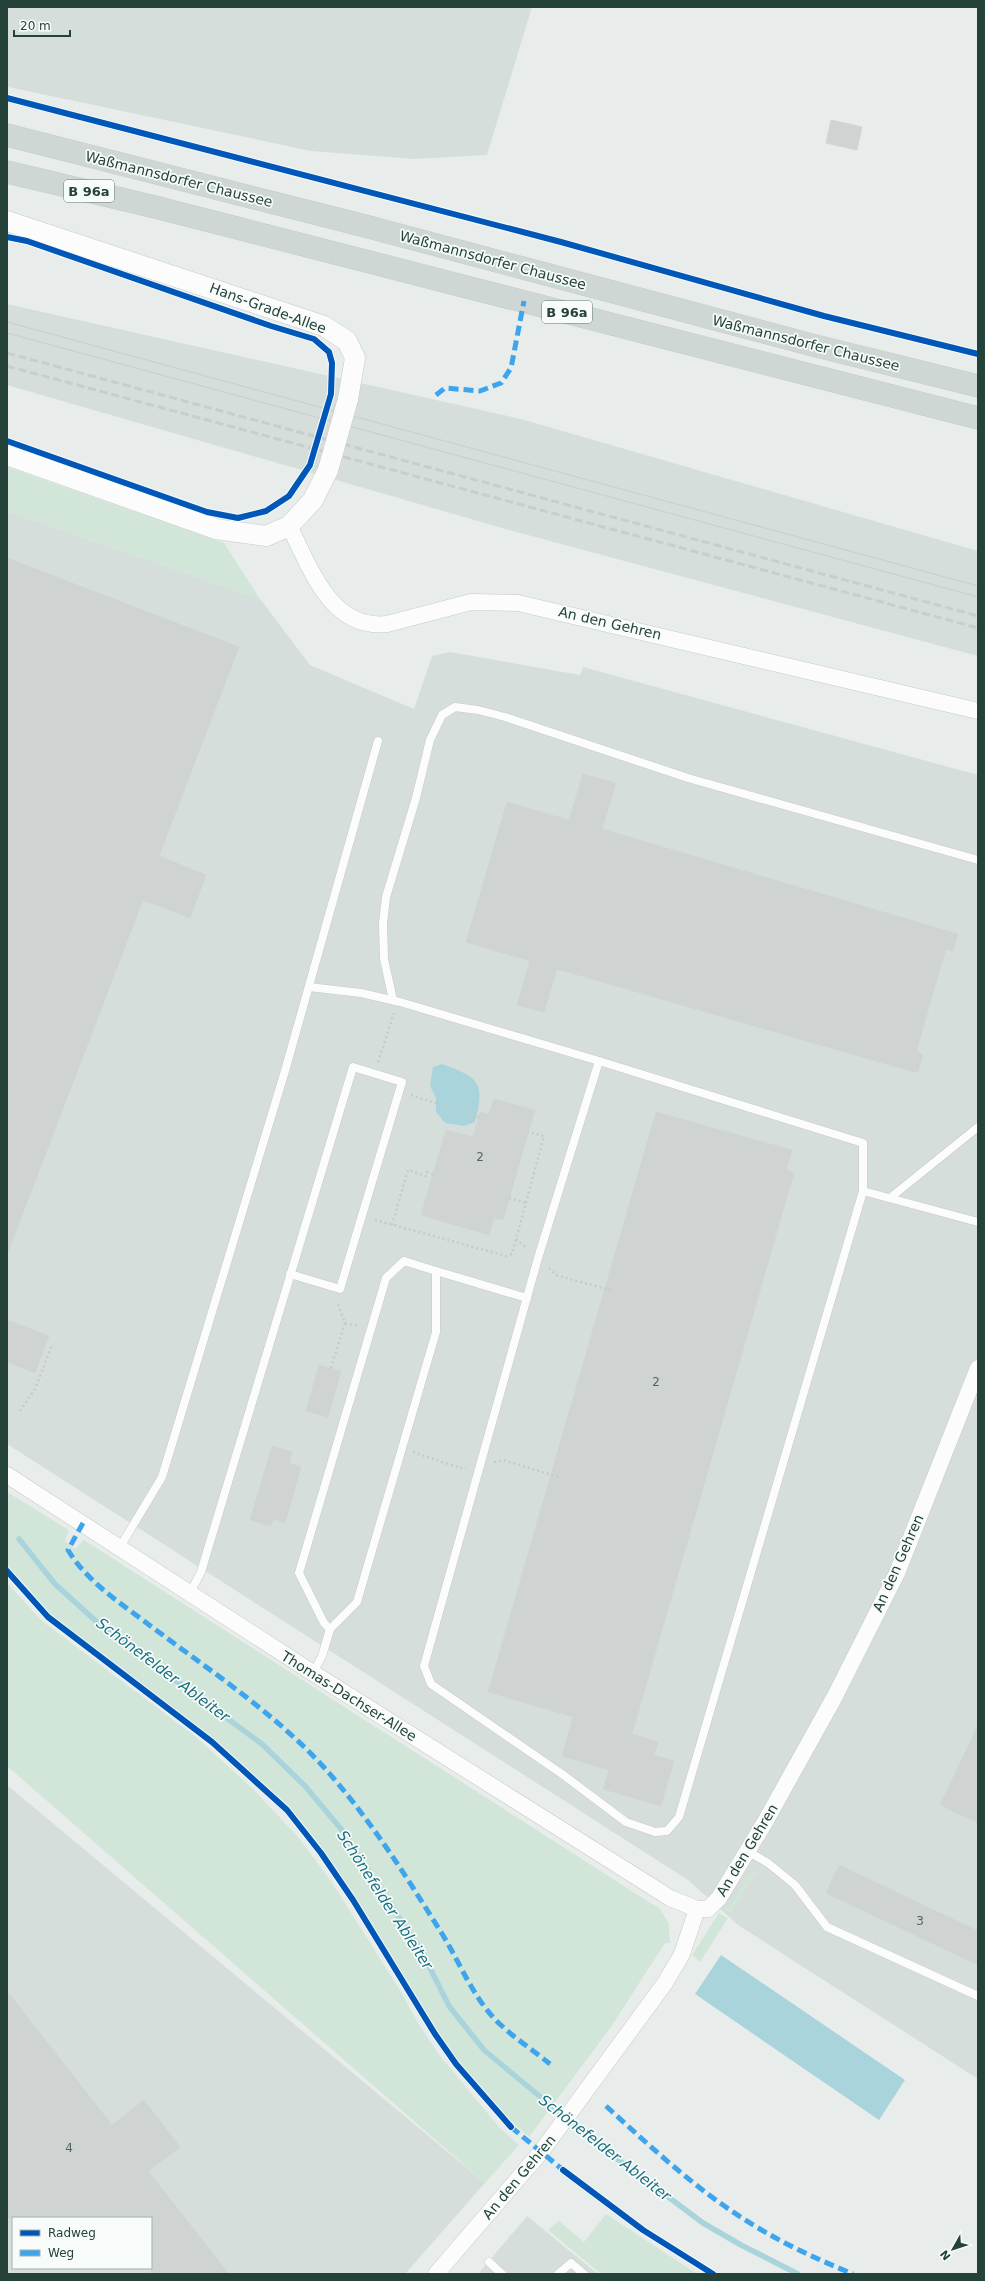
<svg xmlns="http://www.w3.org/2000/svg" width="985" height="2281" font-family="'DejaVu Sans',sans-serif">
  <style>
    .built { fill: #d6dedb; fill-rule: evenodd }
    .green { fill: #d1e6d8 }
    .water { fill: #a9d4db }
    .lines { fill: none; stroke-linecap: round; stroke-linejoin: round }
    .stream { stroke: #a9d4db; stroke-width: 5.5 }
    .building { fill: #cfd4d2; stroke: #d1d6d4 }
    .service-casing { stroke: #c5cac8; stroke-width: 9 }
    .minor-casing { stroke: #c5cac8; stroke-width: 17 }
    .tertiary-casing { stroke: #c5cac8; stroke-width: 21 }
    .primary-casing { stroke: #c3ccc9; stroke-width: 23 }
    .path { stroke: #c3ccca; stroke-width: 2.5; stroke-dasharray: 2 3; stroke-linecap: butt }
    .service { stroke: #fcfcfc; stroke-width: 8 }
    .minor { stroke: #fcfcfc; stroke-width: 16 }
    .tertiary { stroke: #fcfcfc; stroke-width: 20 }
    .primary { stroke: #cfd7d5; stroke-width: 22 }
    .tram { stroke: #c9cdcc; stroke-width: 1 }
    .rail { stroke: #c9cdcc; stroke-width: 3; stroke-dasharray: 8 4; stroke-linecap: butt }
    .tertiary-bridge-casing { stroke: #c5cac8; stroke-width: 21; stroke-linecap: butt }
    .tertiary-bridge { stroke: #fcfcfc; stroke-width: 20 }
    .quiet { stroke: #3ea4ec; stroke-width: 5; stroke-dasharray: 10 5; stroke-linecap: butt }
    .cycleway-casing { stroke: #f7fbf9; stroke-width: 8 }
    .cycleway { stroke: #0057b8; stroke-width: 6 }
    .labels { text-anchor: middle; dominant-baseline: central; stroke-width: 3.5; stroke-linejoin: round; paint-order: stroke }
    .number-label { font-size: 12px; fill: #506761 }
    .shield { fill: #f7fbf9; stroke: #637a73; stroke-width: 1 }
    .shield-label { font-size: 13px; font-weight: bold; fill: #24423a }
    .street-label { font-size: 14px; fill: #24423a; stroke: #f7fbf9 }
    .water-label { font-size: 15px; font-style: italic; fill: #1c6f80; stroke: #f7fbf9 }
  </style>
  <rect width="100%" height="100%" fill="#e8edeb"/>
  <g class="built">
    <polygon points="7,7 532,7 487,155 414,159 311,151 13,88 7,86"/>
    <polygon points="7,304 521,419 978,551 978,656 509,530 7,385"/>
    <polygon points="7,511 260,599 310,665 414,709 432,656 450,652 580,675 583,667 978,775 978,2079 738,1925 688,1880 7,1444"/>
    <path d="M7,1785L485,2183L405,2274H7ZM13,2218H151V2268H13Z"/>
    <polygon points="527,2216 598,2274 478,2274"/>
  </g>
  <g class="green">
    <polygon points="7,467 224,543 260,599 7,511"/>
    <polygon points="7,1492 69,1530 65,1541 75,1549 84,1540 660,1909 669,1924 670,1943 665,1943 611,2027 529,2137 502,2113 450,2051 357,1900 288,1808 228,1751 46,1611 7,1567"/>
    <polygon points="7,1583 42,1621 196,1737 255,1791 298,1837 331,1881 401,1992 418,2023 440,2056 499,2127 519,2145 485,2183 7,1766"/>
    <polygon points="751,1872 757,1872 731,1912 722,1908 729,1907"/>
    <polygon points="719,1913 728,1918 700,1962 692,1955"/>
    <polygon points="606,2214 697,2274 601,2274 548,2230 559,2221 584,2242"/>
  </g>
  <g class="water">
    <path d="M442,1064C478,1077 486,1082 475,1122L464,1126L445,1123L436,1112V1098L430,1086L433,1067Z"/>
    <polygon points="721,1955 905,2080 879,2120 695,1994"/>
  </g>
  <g class="lines">
    <polyline class="stream" points="19,1539 55,1584 98,1623 262,1744 305,1786 341,1829 423,1954 449,2006 484,2050 591,2139 703,2223 741,2245 798,2274"/>
  </g>
  <g class="building">
    <polygon points="831,120 862,127 857,150 826,143"/>
    <polygon points="7,558 239,647 159,856 206,875 190,918 143,900 8,1252"/>
    <polygon points="583,774 616,783 602,829 958,934 953,951 946,949 916,1052 923,1054 918,1072 910,1071 557,969 544,1012 517,1005 530,961 466,942 507,802 569,820"/>
    <polygon points="494,1099 535,1110 503,1220 494,1218 489,1235 421,1215 446,1130 473,1137 480,1112 489,1114"/>
    <polygon points="656,1112 792,1150 786,1170 794,1173 632,1734 658,1742 654,1755 674,1761 661,1806 603,1789 609,1770 562,1756 573,1717 488,1692"/>
    <polygon points="7,1320 49,1336 35,1373 7,1362"/>
    <polygon points="319,1365 341,1371 328,1417 306,1411"/>
    <polygon points="272,1446 292,1452 289,1463 301,1467 285,1523 273,1519 271,1526 250,1520"/>
    <polygon points="978,1725 978,1823 940,1805"/>
    <polygon points="839,1865 978,1931 978,1965 826,1893"/>
    <polygon points="7,1991 112,2125 144,2100 180,2147 148,2171 229,2274 151,2274 151,2218 7,2218"/>
  </g>
  <g class="lines">
    <defs>
      <g id="service">
        <polyline points="309,987 361,993 400,1002 599,1061"/>
        <polyline points="393,1000 384,959 383,923 386,897 416,798 430,740 442,715 455,707 478,710 505,717 688,778 978,860"/>
        <polygon points="599,1061 863,1143 863,1191 679,1817 667,1831 655,1832 626,1822 562,1774 431,1684 424,1666 538,1258"/>
        <polyline points="863,1191 978,1222"/>
        <polyline points="890,1198 978,1127"/>
        <polygon points="404,1261 436,1271 436,1332 357,1602 330,1629 324,1623 299,1573 386,1278"/>
        <polyline points="436,1271 527,1298"/>
        <polyline points="120,1547 162,1477 285,1071 378,741"/>
        <polyline points="190,1593 201,1572 353,1067 402,1082 340,1289 290,1274"/>
        <polyline points="313,1673 322,1656 330,1629"/>
        <polyline points="747,1851 768,1863 795,1885 827,1927 978,1996"/>
        <polyline points="489,2262 502,2274"/>
        <polyline points="558,2274 571,2263 584,2274"/>
      </g>
      <g id="minor">
        <path d="M289,526C311,568 330,630 387,624L471,602L518,603L978,711"/>
        <polyline points="7,1475 313,1673 670,1898 697,1909 708,1909 719,1898 765,1822 834,1698 897,1573 978,1368"/>
        <polyline points="436,2274 541,2152 665,1983 682,1954 697,1909"/>
      </g>
      <g id="tertiary">
        <polyline points="7,221 324,326 347,341 355,358 348,399"/>
        <polyline points="7,455 216,529 266,536 289,526 313,500 328,470"/>
      </g>
      <g id="primary">
        <polyline points="7,135 365,226 816,346 978,386"/>
        <polyline points="7,172 155,207 978,418"/>
      </g>
    </defs>
    <use href="#service" class="service-casing"/>
    <use href="#minor" class="minor-casing"/>
    <use href="#tertiary" class="tertiary-casing"/>
    <use href="#primary" class="primary-casing"/>
    <g class="path">
      <polyline points="378,1062 394,1013"/>
      <polyline points="411,1095 479,1117"/>
      <polyline points="509,1198 526,1203"/>
      <polyline points="375,1220 506,1256 512,1254 544,1136 528,1132"/>
      <polyline points="392,1225 408,1170 426,1176 427,1172 433,1174"/>
      <polyline points="516,1239 527,1248"/>
      <polyline points="549,1268 556,1275 613,1291"/>
      <polyline points="345,1323 358,1326"/>
      <polyline points="331,1368 345,1323 337,1302"/>
      <polyline points="20,1411 35,1389 52,1345"/>
      <polyline points="413,1452 460,1468 466,1467"/>
      <polyline points="494,1462 503,1460 559,1477"/>
    </g>
    <use href="#service" class="service"/>
    <use href="#minor" class="minor"/>
    <use href="#tertiary" class="tertiary"/>
    <use href="#primary" class="primary"/>
    <g class="tram">
      <polyline points="7,322 978,586"/>
      <polyline points="7,333 978,597"/>
    </g>
    <g class="rail">
      <polyline points="7,353 978,616"/>
      <polyline points="7,366 978,628"/>
    </g>
    <defs>
      <polyline id="tertiary-bridge" points="328,470 348,399"/>
    </defs>
    <use href="#tertiary-bridge" class="tertiary-bridge-casing"/>
    <use href="#tertiary-bridge" class="tertiary-bridge"/>
    <g class="quiet">
      <polyline points="436,395 445,388 480,391 501,383 511,368 524,301"/>
      <path d="M83,1523L68,1550C87,1582 123,1605 152,1627C209,1670 270,1710 319,1762C368,1815 406,1876 444,1937C462,1967 475,2002 502,2026C517,2040 534,2051 550,2064"/>
      <path d="M606,2106C653,2149 700,2193 755,2226C786,2245 819,2260 853,2274"/>
      <polyline points="511,2127 563,2170"/>
    </g>
    <defs>
      <g id="cycleway">
        <polyline points="7,98 561,242 824,316 978,354"/>
        <polyline points="7,237 27,241 271,326 314,339 329,352 332,363 331,394 310,465 289,496 266,511 238,518 207,512 7,441"/>
        <polyline points="7,1571 48,1617 212,1742 287,1810 321,1853 353,1900 435,2034 456,2064 511,2127"/>
        <polyline points="563,2170 643,2230 713,2274"/>
      </g>
    </defs>
    <use href="#cycleway" class="cycleway-casing"/>
    <use href="#cycleway" class="cycleway"/>
  </g>
  <g class="labels">
    <g class="number-label">
      <text x="480" y="1157">2</text>
      <text x="656" y="1382">2</text>
      <text x="920" y="1921">3</text>
      <text x="69" y="2148">4</text>
    </g>
    <g class="shield">
      <rect x="64" y="180" width="50" height="22" rx="3"/>
      <rect x="542" y="301" width="50" height="22" rx="3"/>
    </g>
    <g class="shield-label">
      <text x="89" y="191">B 96a</text>
      <text x="567" y="312">B 96a</text>
    </g>
    <g class="street-label">
      <text transform="translate(179 179) rotate(14)">Waßmannsdorfer Chaussee</text>
      <text transform="translate(493 260) rotate(15)">Waßmannsdorfer Chaussee</text>
      <text transform="translate(268 308) rotate(20)">Hans-Grade-Allee</text>
      <text transform="translate(806 343) rotate(14)">Waßmannsdorfer Chaussee</text>
      <text transform="translate(610 623) rotate(13)">An den Gehren</text>
      <text transform="translate(898 1563) rotate(-66)">An den Gehren</text>
      <text transform="translate(349 1696) rotate(32)">Thomas-Dachser-Allee</text>
      <text transform="translate(747 1850) rotate(-59)">An den Gehren</text>
      <text transform="translate(519 2177) rotate(-50)">An den Gehren</text>
    </g>
    <g class="water-label">
      <text transform="translate(163 1670) rotate(37)">Schönefelder Ableiter</text>
      <text transform="translate(385 1900) rotate(57)">Schönefelder Ableiter</text>
      <text transform="translate(605 2148) rotate(38)">Schönefelder Ableiter</text>
    </g>
  </g>
  <rect width="985" height="2281" fill="none" stroke="#24423a" stroke-width="16"/>
  <rect x="12" y="2217" width="140" height="52" fill="#f7fbf9" stroke="#a3b1ad"/>
  <rect x="20" y="2230" width="20" height="6" fill="#0057b8" stroke="#a3b1ad"/>
  <text x="48" y="2237" font-size="12" fill="#24423a">Radweg</text>
  <rect x="20" y="2250" width="20" height="6" fill="#3ea4ec" stroke="#a3b1ad"/>
  <text x="48" y="2257" font-size="12" fill="#24423a">Weg</text>
  <g transform="translate(953 2249) rotate(231)" stroke="#f7fbf9" stroke-width="3" paint-order="stroke">
  <path d="M0-3L7 15L0 10L-7 15Z" fill="#24423a"/>
  <text y="-6" font-size="11" font-weight="bold" text-anchor="middle" fill="#24423a">N</text>
  </g>
  <path d="M14 30v6h56v-6" fill="none" stroke="#24423a" stroke-width="2"/>
  <text x="20" y="30" font-size="12" fill="#24423a" stroke="#f7fbf9" stroke-width="3" paint-order="stroke">20 m</text>
</svg>
